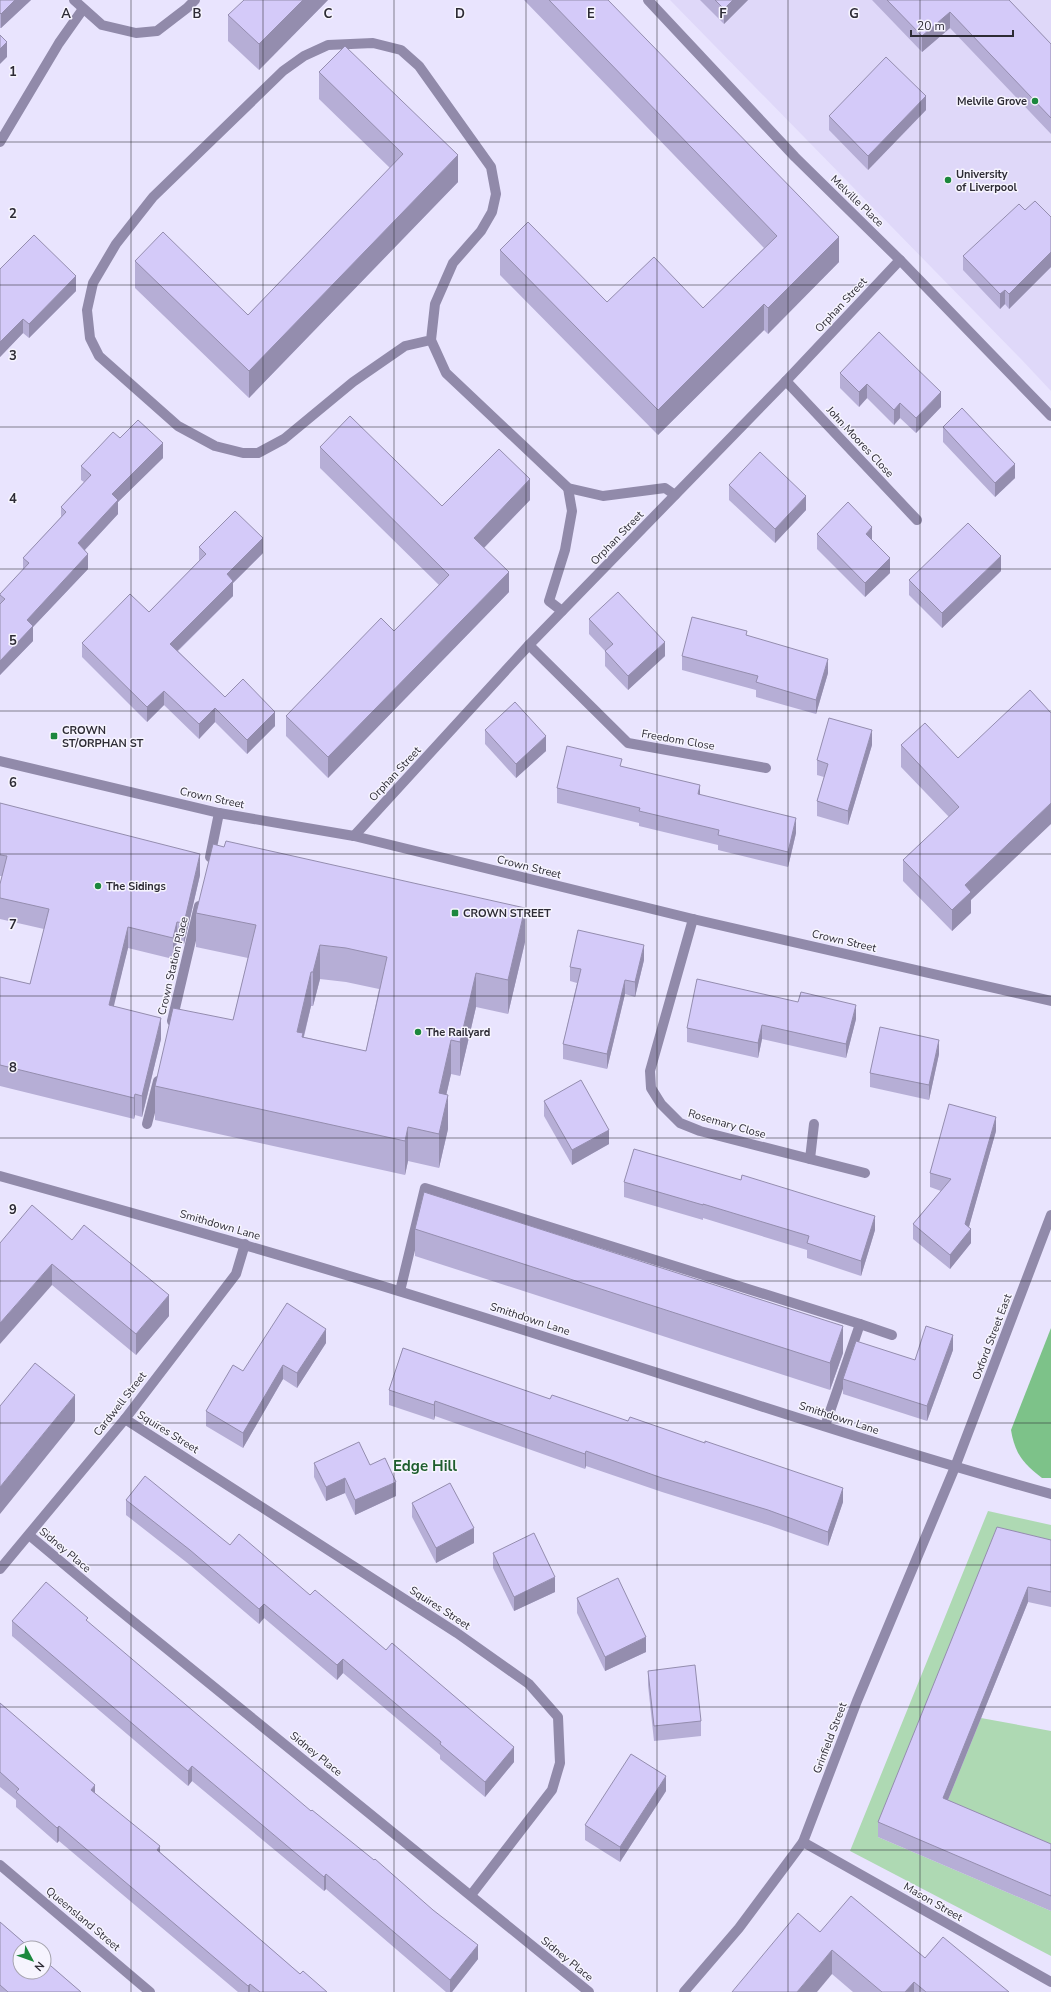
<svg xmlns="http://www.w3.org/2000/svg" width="1051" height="1992" font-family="'Nunito Sans',sans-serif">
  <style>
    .built { fill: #dfd8f9 }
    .green { fill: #aed9b3 }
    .forest { fill: #7dc289 }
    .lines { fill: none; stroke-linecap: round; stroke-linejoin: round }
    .minor { stroke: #918aaa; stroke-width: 10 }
    .wall { fill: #b6aed6; fill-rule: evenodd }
    .shaded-wall { fill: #948dae }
    .building { fill: #d4caf9; stroke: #948dae; fill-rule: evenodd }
    .grid { fill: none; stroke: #2d2b35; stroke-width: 1; stroke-opacity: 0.55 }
    .poi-dot { fill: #1c873d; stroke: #f6f4fe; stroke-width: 1.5 }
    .labels { text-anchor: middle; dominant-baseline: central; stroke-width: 3; stroke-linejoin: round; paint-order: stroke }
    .poi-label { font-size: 11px; font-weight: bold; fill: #2d2b35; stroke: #f6f4fe; text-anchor: start }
    .street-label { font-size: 11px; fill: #2d2b35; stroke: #f6f4fe }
    .district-label { font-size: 15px; font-weight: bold; fill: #1e5d2e; stroke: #f6f4fe }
    .grid-label { font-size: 13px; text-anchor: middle; font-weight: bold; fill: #2d2b35; stroke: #f6f4fe; stroke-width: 3; stroke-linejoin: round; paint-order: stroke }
  </style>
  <rect width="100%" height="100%" fill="#e9e4fe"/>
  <polygon class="built" points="670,0 1051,0 1051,391 1021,359"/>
  <g class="green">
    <polygon points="988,1511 1051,1525 1051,1555 878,1837 1051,1911 1051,1956 850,1851"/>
    <polygon points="981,1718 1051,1731 1051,1859 943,1812"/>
  </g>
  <path class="forest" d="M1051,1328V1478H1042C1023,1463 1015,1454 1011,1430Z"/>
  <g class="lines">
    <g class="minor">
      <polyline points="74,0 102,25 136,33 157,31 187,8 195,0"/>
      <polyline points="648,0 795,157 900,260 1051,416"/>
      <polyline points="0,142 59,43 83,9"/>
      <polyline points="431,340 405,346 353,382 284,439 258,453 243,453 215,446 178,426 99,356 90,338 87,310 93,283 116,244 153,197 283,71 304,56 328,45 373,43 401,50 419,66 491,167 496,194 492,212 481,231 453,263 435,304 431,340 446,373 568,488 603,496 665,488 675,495"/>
      <polyline points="786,381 917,520"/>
      <polyline points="562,611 549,601 565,550 572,511 568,488"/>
      <polyline points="529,645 628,743 766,768"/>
      <polyline points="0,761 219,813 354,836 693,919 1051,1001"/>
      <polyline points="354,836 529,645 786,381 900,260"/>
      <polyline points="210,857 219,813"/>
      <polyline points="693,919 650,1071 651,1088 661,1104 680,1123 700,1131 865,1173"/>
      <polyline points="172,1021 199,906"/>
      <polyline points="147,1124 158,1081"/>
      <polyline points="810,1159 814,1124"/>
      <path d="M0,1176C151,1218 301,1260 450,1307C651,1369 849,1438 1051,1494"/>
      <polyline points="400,1291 425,1188 860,1324 825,1426"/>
      <polyline points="860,1324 892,1335"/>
      <polyline points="125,1419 457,1633 529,1684 558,1717 560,1763 552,1790 471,1895"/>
      <polyline points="29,1535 108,1601 589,1992"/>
      <polyline points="0,1569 125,1419 236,1274 245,1244"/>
      <polyline points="803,1842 1051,1982"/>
      <polyline points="0,1865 150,1992"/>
      <polyline points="684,1992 739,1928 803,1842 857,1701 955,1467 1051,1215"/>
    </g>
  </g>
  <g class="wall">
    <polygon points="0,0 31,0 1,28 0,28"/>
    <polygon points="328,0 259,70 228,41 228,15"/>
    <polygon points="524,0 608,0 839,262 768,334 764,330 658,435 500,275 500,250 607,302 703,308 764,248"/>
    <polygon points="700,0 748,0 724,24"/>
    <polygon points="872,0 1009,0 1051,44 1051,134 950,28 922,52"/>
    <polygon points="319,72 458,182 249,398 135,288 135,261 248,315 390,168 319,99"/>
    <polygon points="926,110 868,170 829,130 829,116"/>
    <polygon points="1051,217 1051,267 1009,309 1005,304 1000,309 963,270 963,256"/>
    <polygon points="0,269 76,291 29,338 23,333 0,357"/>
    <polygon points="840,373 941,407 916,433 900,418 894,425 867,398 859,407 840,388"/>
    <polygon points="943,427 1015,478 995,497 943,442"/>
    <polygon points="120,438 163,458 118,502 118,514 85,550 88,569 33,627 33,641 0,675 0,594 23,570 23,558 61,517 61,507 84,482 81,480 81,466"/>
    <polygon points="320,447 442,506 530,500 484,548 509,592 328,778 286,736 286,716 394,631 439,585 320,468"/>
    <polygon points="729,485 806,510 775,543 729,500"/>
    <polygon points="817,534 890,573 865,597 817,549"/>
    <polygon points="199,547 263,553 233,583 233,596 178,651 225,697 275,726 247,754 215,722 199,739 164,705 147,722 82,657 82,643 149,612 199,561"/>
    <polygon points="1001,571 942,628 909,595 909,580"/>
    <polygon points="589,619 665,656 628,690 605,666 605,651 589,634"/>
    <polygon points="747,635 828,673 816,714 756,697 756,690 682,670 682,656"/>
    <polygon points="485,730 546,751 516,778 485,744"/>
    <polygon points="872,745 848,825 817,816 817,801 824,777 817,775 817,760"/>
    <polygon points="901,745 958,758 971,900 971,913 952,931 903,881 903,860 949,817 901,767"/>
    <polygon points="622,767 700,795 796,833 788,867 718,850 718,845 639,826 639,823 557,803 557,788"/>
    <polygon points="0,803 200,875 184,944 177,942 173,959 128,948 113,1006 161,1039 142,1117 135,1115 134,1119 0,1086 0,977 30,984 44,929 0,919 0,884 2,876 0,876"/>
    <path d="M196,913L525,942L508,1014L476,1007L460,1076L451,1074L446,1095L448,1129L439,1168L408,1161L405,1175L155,1120V1086L233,1020L248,958L196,947ZM320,979L346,982L379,989L366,1051L304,1037L311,1006H313Z"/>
    <polygon points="644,960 635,997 625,994 607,1069 563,1059 563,1044 577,983 570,981 570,967"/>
    <polygon points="856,1019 846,1058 762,1039 758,1058 687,1042 687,1028"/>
    <polygon points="939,1054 929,1100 870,1087 870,1073"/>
    <polygon points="544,1101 609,1144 572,1165 544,1116"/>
    <polygon points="996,1131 969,1226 971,1243 950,1269 913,1239 913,1224 941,1191 930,1187 930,1173"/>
    <polygon points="624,1182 875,1230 861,1276 807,1258 807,1250 703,1218 703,1220 624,1197"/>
    <polygon points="415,1229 843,1353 830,1390 415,1256"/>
    <polygon points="72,1240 169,1316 136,1355 52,1285 0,1243"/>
    <polygon points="326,1343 297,1388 283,1379 243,1448 206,1426 206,1411 243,1371"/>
    <polygon points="403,1348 843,1502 828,1546 768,1525 662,1492 586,1466 585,1469 435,1416 434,1420 389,1405 389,1390"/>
    <polygon points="953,1350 927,1421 843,1394 843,1379"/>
    <polygon points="314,1463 370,1465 396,1496 355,1515 345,1493 326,1501 314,1477"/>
    <polygon points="126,1500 230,1545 310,1595 514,1762 485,1797 440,1759 440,1755 343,1673 337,1680 264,1618 259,1624 190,1565 126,1515"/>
    <polygon points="412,1503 474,1543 436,1563 412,1517"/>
    <polygon points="1051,1540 1051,1607 1028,1602 948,1800 1051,1844 1051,1911 878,1837 878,1822"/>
    <polygon points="493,1553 555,1592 514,1611 493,1568"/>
    <polygon points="577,1598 646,1652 605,1671 577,1613"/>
    <polygon points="12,1621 88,1622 478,1959 452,1992 446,1992 326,1889 324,1891 192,1781 188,1786 12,1636"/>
    <polygon points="648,1671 701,1721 701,1736 654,1741 648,1685"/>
    <polygon points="0,1703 95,1793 160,1852 300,1974 327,1992 238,1992 59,1841 57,1843 16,1807 16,1800 0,1787"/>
    <polygon points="666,1791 620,1862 585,1840 585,1825"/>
    <polygon points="0,1922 81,1992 0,1992"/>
    <polygon points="820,1932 925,1958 1009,1992 853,1992 832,1974"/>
  </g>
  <g class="shaded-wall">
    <polygon points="15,0 31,0 1,28 1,14"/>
    <polygon points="303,0 328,0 259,70 259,44"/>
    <polygon points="733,0 748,0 724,24 724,9"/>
    <polygon points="950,12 950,28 922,52 922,36"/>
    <polygon points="7,42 7,57 0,64 0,49"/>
    <polygon points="926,96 926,110 868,170 868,156"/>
    <polygon points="458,155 458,182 249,398 249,371"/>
    <polygon points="839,237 839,262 768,334 768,308"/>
    <polygon points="1051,252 1051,267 1009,309 1009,294"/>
    <polygon points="76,276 76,291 29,338 29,324"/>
    <polygon points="1005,290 1005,304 1000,309 1000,294"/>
    <polygon points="764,304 764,330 658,435 658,410"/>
    <polygon points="23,319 23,333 0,357 0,342"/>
    <polygon points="867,384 867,398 859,407 859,392"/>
    <polygon points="941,392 941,407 916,433 916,418"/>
    <polygon points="900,403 900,418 894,425 894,410"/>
    <polygon points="163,443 163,458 118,502 118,514 78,557 78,543 112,494"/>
    <polygon points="1015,464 1015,478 995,497 995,483"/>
    <polygon points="530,479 530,500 474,558 474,538"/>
    <polygon points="806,496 806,510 775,543 775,529"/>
    <polygon points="872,527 872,542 866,534"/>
    <polygon points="263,538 263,553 233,583 233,596 170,658 170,644 227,574"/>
    <polygon points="88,554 88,569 33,627 33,641 0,675 0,661 27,620"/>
    <polygon points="1001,556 1001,571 942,628 942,613"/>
    <polygon points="890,558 890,573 865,597 865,583"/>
    <polygon points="509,572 509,592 328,778 328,757"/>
    <polygon points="665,642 665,656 628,690 628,676"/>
    <polygon points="828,659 828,673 816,714 816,700"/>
    <polygon points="164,691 164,705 147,722 147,707"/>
    <polygon points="215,708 215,722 199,739 199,724"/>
    <polygon points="275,712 275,726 247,754 247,740"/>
    <polygon points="872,730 872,745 848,825 848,811"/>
    <polygon points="546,736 546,751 516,778 516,764"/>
    <polygon points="700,785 700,800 698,794"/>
    <polygon points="1051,803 1051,824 971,900 971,913 952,931 952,910 965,885"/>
    <polygon points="796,818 796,833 788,867 788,852"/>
    <polygon points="200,854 200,875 184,944 184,923"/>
    <polygon points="525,908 525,942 508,1014 508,980"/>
    <polygon points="177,922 177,942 173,959 173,938"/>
    <polygon points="128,927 128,948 109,1026 109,1005"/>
    <polygon points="320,945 320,979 313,1006 313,972"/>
    <polygon points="644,945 644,960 635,997 635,982"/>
    <polygon points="311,972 311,1006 303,1039 297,1032"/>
    <polygon points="476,973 476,1007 460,1076 460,1042"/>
    <polygon points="625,980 625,994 607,1069 607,1054"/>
    <polygon points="856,1005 856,1019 846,1058 846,1044"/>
    <polygon points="161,1018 161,1039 142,1117 142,1096"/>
    <polygon points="762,1025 762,1039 758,1058 758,1043"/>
    <polygon points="451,1040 451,1074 439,1127 439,1093"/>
    <polygon points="939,1040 939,1054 929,1100 929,1085"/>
    <polygon points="135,1094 135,1115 134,1119 134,1098"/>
    <polygon points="448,1095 448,1129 439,1168 439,1134"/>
    <polygon points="996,1117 996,1131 967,1234 971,1229 971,1243 950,1269 950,1255 965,1224"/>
    <polygon points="408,1127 408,1161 405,1175 405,1141"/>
    <polygon points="609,1130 609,1144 572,1165 572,1150"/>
    <polygon points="875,1216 875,1230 861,1276 861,1261"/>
    <polygon points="52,1264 52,1285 0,1344 0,1323"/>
    <polygon points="169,1295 169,1316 136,1355 136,1334"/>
    <polygon points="843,1326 843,1353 830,1390 830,1363"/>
    <polygon points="326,1329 326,1343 297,1388 297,1373"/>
    <polygon points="953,1335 953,1350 927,1421 927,1406"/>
    <polygon points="283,1365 283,1379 243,1448 243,1433"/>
    <polygon points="75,1395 75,1421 0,1514 0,1487"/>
    <polygon points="435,1401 435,1416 434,1420 434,1405"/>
    <polygon points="586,1451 586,1466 585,1469 585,1454"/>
    <polygon points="345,1478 345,1493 326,1501 326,1487"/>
    <polygon points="396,1482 396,1496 355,1515 355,1500"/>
    <polygon points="843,1488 843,1502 828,1546 828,1532"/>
    <polygon points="474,1528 474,1543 436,1563 436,1548"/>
    <polygon points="555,1577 555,1592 514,1611 514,1597"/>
    <polygon points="1028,1587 1028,1602 943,1812 943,1798"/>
    <polygon points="264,1604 264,1618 259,1624 259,1609"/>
    <polygon points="646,1637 646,1652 605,1671 605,1657"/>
    <polygon points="343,1659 343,1673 337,1680 337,1665"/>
    <polygon points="514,1747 514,1762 485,1797 485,1782"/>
    <polygon points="192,1766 192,1781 188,1786 188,1771"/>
    <polygon points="666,1776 666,1791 620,1862 620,1847"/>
    <polygon points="95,1785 95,1800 91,1790"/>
    <polygon points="59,1826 59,1841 57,1843 57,1828"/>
    <polygon points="160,1846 160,1861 157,1850"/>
    <polygon points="326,1874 326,1889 324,1891 324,1877"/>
    <polygon points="478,1945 478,1959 452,1992 450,1992 450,1980"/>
    <polygon points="832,1950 832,1974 817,1992 797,1992"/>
    <polygon points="914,1982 914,1992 905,1992"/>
    <polygon points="250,1984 250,1992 248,1992 248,1986"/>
  </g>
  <g class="building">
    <polygon points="0,0 15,0 1,14 0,13"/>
    <polygon points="244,0 303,0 259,44 228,15"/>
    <polygon points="549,0 608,0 839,237 768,308 764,304 658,410 500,250 528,222 607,302 654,257 703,308 777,236"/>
    <polygon points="715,0 733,0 724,9"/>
    <polygon points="887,0 1009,0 1051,44 1051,118 950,12 922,36"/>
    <polygon points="0,35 7,42 0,49"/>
    <polygon points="345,46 458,155 249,371 135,261 163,232 248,315 403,154 319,72"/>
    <polygon points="886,57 926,96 868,156 829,116"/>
    <polygon points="1035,201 1051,217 1051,252 1009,294 1005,290 1000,294 963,256 1019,204 1025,210"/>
    <polygon points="34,235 76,276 29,324 23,319 0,342 0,269"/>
    <polygon points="879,332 941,392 916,418 900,403 894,410 867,384 859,392 840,373"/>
    <polygon points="962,408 1015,464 995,483 943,427"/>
    <polygon points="350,416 442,506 499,449 530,479 474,538 509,572 328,757 286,716 381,618 394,631 449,575 320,447"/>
    <polygon points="138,420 163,443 112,494 118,500 78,543 88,554 27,620 33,626 0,661 0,604 5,599 0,595 0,594 29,563 23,558 66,512 61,507 91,475 81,466 113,432 120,438"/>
    <polygon points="760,452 806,496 775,529 729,485"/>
    <polygon points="848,502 872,527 866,534 890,558 865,583 817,534"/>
    <polygon points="235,511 263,538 227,574 233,581 170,644 225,697 243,679 275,712 247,740 215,708 199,724 164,691 147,707 82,643 130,594 149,612 206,554 199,547"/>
    <polygon points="968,523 1001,556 942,613 909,580"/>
    <polygon points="618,592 665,642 628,676 605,651 613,644 589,619"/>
    <polygon points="692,617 747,631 746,635 828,659 816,700 756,682 758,676 682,656"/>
    <polygon points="1030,690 1051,713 1051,803 965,885 971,892 952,910 903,860 959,807 901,745 925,723 958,758"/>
    <polygon points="515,702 546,736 516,764 485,730"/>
    <polygon points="829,718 872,730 848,811 817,801 828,764 817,760"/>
    <polygon points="567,746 622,759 620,766 700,785 698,794 796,818 788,852 718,835 719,830 639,811 640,808 557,788"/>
    <polygon points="0,803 200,854 184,923 177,922 173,938 128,927 109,1005 161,1018 142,1096 135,1094 134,1098 0,1065 0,977 30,984 49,909 0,898 0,884 7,856 0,855"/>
    <path d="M226,841L525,908L508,980L476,973L460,1042L451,1040L439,1093L448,1095L439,1134L408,1127L405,1141L155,1086L173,1008L233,1020L256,925L196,913L213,844L224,847ZM320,945L346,948L387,957L366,1051L302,1037L303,1033L297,1032L311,972H313Z"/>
    <polygon points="578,930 644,945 635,982 625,980 607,1054 563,1044 581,969 570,967"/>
    <polygon points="697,979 798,1002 801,992 856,1005 846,1044 762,1025 758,1043 687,1028"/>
    <polygon points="880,1027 939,1040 929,1085 870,1073"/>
    <polygon points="581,1080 609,1130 572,1150 544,1101"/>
    <polygon points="949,1104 996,1117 965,1224 971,1229 950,1255 913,1224 951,1179 930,1173"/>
    <polygon points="634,1149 741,1180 742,1175 875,1216 861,1261 807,1243 809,1236 703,1204 703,1205 624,1182"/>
    <polygon points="424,1192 843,1326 830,1363 415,1229"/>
    <polygon points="32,1205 72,1240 84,1225 169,1295 136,1334 52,1264 0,1323 0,1243"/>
    <polygon points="287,1303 326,1329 297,1373 283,1365 243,1433 206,1411 233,1365 243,1371"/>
    <polygon points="926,1326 953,1335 927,1406 843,1379 856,1341 915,1360"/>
    <polygon points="403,1348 550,1399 552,1395 628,1421 630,1417 705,1443 705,1441 843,1488 828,1532 768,1510 662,1478 586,1451 585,1454 435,1401 434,1405 389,1390"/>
    <polygon points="35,1363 75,1395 0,1487 0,1406"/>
    <polygon points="359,1442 370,1465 385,1458 396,1482 355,1500 345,1478 326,1487 314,1463"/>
    <polygon points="145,1476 230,1545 239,1534 310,1595 315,1590 386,1650 392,1643 514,1747 485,1782 440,1744 441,1742 343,1659 337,1665 264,1604 259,1609 190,1550 126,1500"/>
    <polygon points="450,1483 474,1528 436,1548 412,1503"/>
    <polygon points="997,1527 1051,1540 1051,1592 1028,1587 943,1798 1051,1844 1051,1896 878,1822"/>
    <polygon points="534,1533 555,1577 514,1597 493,1553"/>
    <polygon points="618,1578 646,1637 605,1657 577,1598"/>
    <polygon points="46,1582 88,1618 86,1620 311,1811 312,1810 374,1860 375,1859 433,1910 478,1945 450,1980 326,1874 324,1877 192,1766 188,1771 12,1621"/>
    <polygon points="695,1665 701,1721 654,1726 648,1671"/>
    <polygon points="0,1703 95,1785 91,1790 160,1846 157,1850 300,1974 303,1971 327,1992 260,1992 250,1984 248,1986 59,1826 57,1828 16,1792 19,1789 0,1772"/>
    <polygon points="631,1754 666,1776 620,1847 585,1825"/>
    <polygon points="851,1896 925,1958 943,1937 1009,1992 926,1992 914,1982 905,1992 882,1992 832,1950 797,1992 732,1992 798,1913 820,1932"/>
    <polygon points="0,1922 30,1948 20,1948 20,1972 44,1972 44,1960 81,1992 8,1992 0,1985"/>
  </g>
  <path class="grid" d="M131,0V1992M263,0V1992M394,0V1992M526,0V1992M657,0V1992M788,0V1992M920,0V1992M0,142H1051M0,285H1051M0,427H1051M0,569H1051M0,711H1051M0,854H1051M0,996H1051M0,1138H1051M0,1281H1051M0,1423H1051M0,1565H1051M0,1707H1051M0,1850H1051"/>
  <g class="poi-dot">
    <circle cx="1035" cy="101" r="4"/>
    <circle cx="948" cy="180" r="4"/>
    <rect x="50" y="732" width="8" height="8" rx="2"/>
    <circle cx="98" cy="886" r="4"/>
    <rect x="451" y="909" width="8" height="8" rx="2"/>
    <circle cx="418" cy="1032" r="4"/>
  </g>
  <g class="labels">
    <g class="poi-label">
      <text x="1027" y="101" text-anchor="end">Melvile Grove</text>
      <text x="956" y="174">University<tspan x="956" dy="13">of Liverpool</tspan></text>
      <text x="62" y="730">CROWN<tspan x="62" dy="13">ST/ORPHAN ST</tspan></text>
      <text x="106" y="886">The Sidings</text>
      <text x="463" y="913">CROWN STREET</text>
      <text x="426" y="1032">The Railyard</text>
    </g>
    <g class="street-label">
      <text transform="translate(857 201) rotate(44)">Melville Place</text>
      <text transform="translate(841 305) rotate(-47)">Orphan Street</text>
      <text transform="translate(860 442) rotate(47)">John Moores Close</text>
      <text transform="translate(617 538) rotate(-46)">Orphan Street</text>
      <text transform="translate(678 740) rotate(10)">Freedom Close</text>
      <text transform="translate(395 774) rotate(-47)">Orphan Street</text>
      <text transform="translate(212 798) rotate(12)">Crown Street</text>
      <text transform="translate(529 867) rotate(14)">Crown Street</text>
      <text transform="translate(844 941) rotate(13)">Crown Street</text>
      <text transform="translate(173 966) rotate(-77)">Crown Station Place</text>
      <text transform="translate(727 1124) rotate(16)">Rosemary Close</text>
      <text transform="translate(220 1225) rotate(16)">Smithdown Lane</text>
      <text transform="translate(530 1319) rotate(18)">Smithdown Lane</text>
      <text transform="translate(992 1337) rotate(-69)">Oxford Street East</text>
      <text transform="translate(120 1404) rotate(-52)">Cardwell Street</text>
      <text transform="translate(839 1418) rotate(18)">Smithdown Lane</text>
      <text transform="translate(168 1432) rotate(32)">Squires Street</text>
      <text transform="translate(65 1550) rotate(40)">Sidney Place</text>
      <text transform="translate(440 1608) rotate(33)">Squires Street</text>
      <text transform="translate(830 1738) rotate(-69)">Grinfield Street</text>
      <text transform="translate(316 1754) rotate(39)">Sidney Place</text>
      <text transform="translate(933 1902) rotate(30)">Mason Street</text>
      <text transform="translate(83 1919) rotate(40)">Queensland Street</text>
      <text transform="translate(567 1959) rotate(39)">Sidney Place</text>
    </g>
    <g class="district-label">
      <text x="425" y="1466">Edge Hill</text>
    </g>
  </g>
  <g class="grid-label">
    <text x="66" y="18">A</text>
    <text x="197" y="18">B</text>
    <text x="328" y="18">C</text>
    <text x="460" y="18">D</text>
    <text x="591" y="18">E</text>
    <text x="723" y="18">F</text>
    <text x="854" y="18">G</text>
    <text x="13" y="76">1</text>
    <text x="13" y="218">2</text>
    <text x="13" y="360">3</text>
    <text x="13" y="503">4</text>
    <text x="13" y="645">5</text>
    <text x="13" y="787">6</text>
    <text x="13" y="929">7</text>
    <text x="13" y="1072">8</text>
    <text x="13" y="1214">9</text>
  </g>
  <g transform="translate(32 1960) rotate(131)"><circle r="19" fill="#f6f4fe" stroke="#a6a4ae"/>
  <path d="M0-3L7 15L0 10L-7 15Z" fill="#1c873d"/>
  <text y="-6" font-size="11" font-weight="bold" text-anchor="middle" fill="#2d2b35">N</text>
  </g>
  <path d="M911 30v6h102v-6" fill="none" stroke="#2d2b35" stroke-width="2"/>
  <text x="917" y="30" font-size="12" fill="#2d2b35" stroke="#f6f4fe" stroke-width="3" paint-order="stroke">20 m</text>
</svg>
